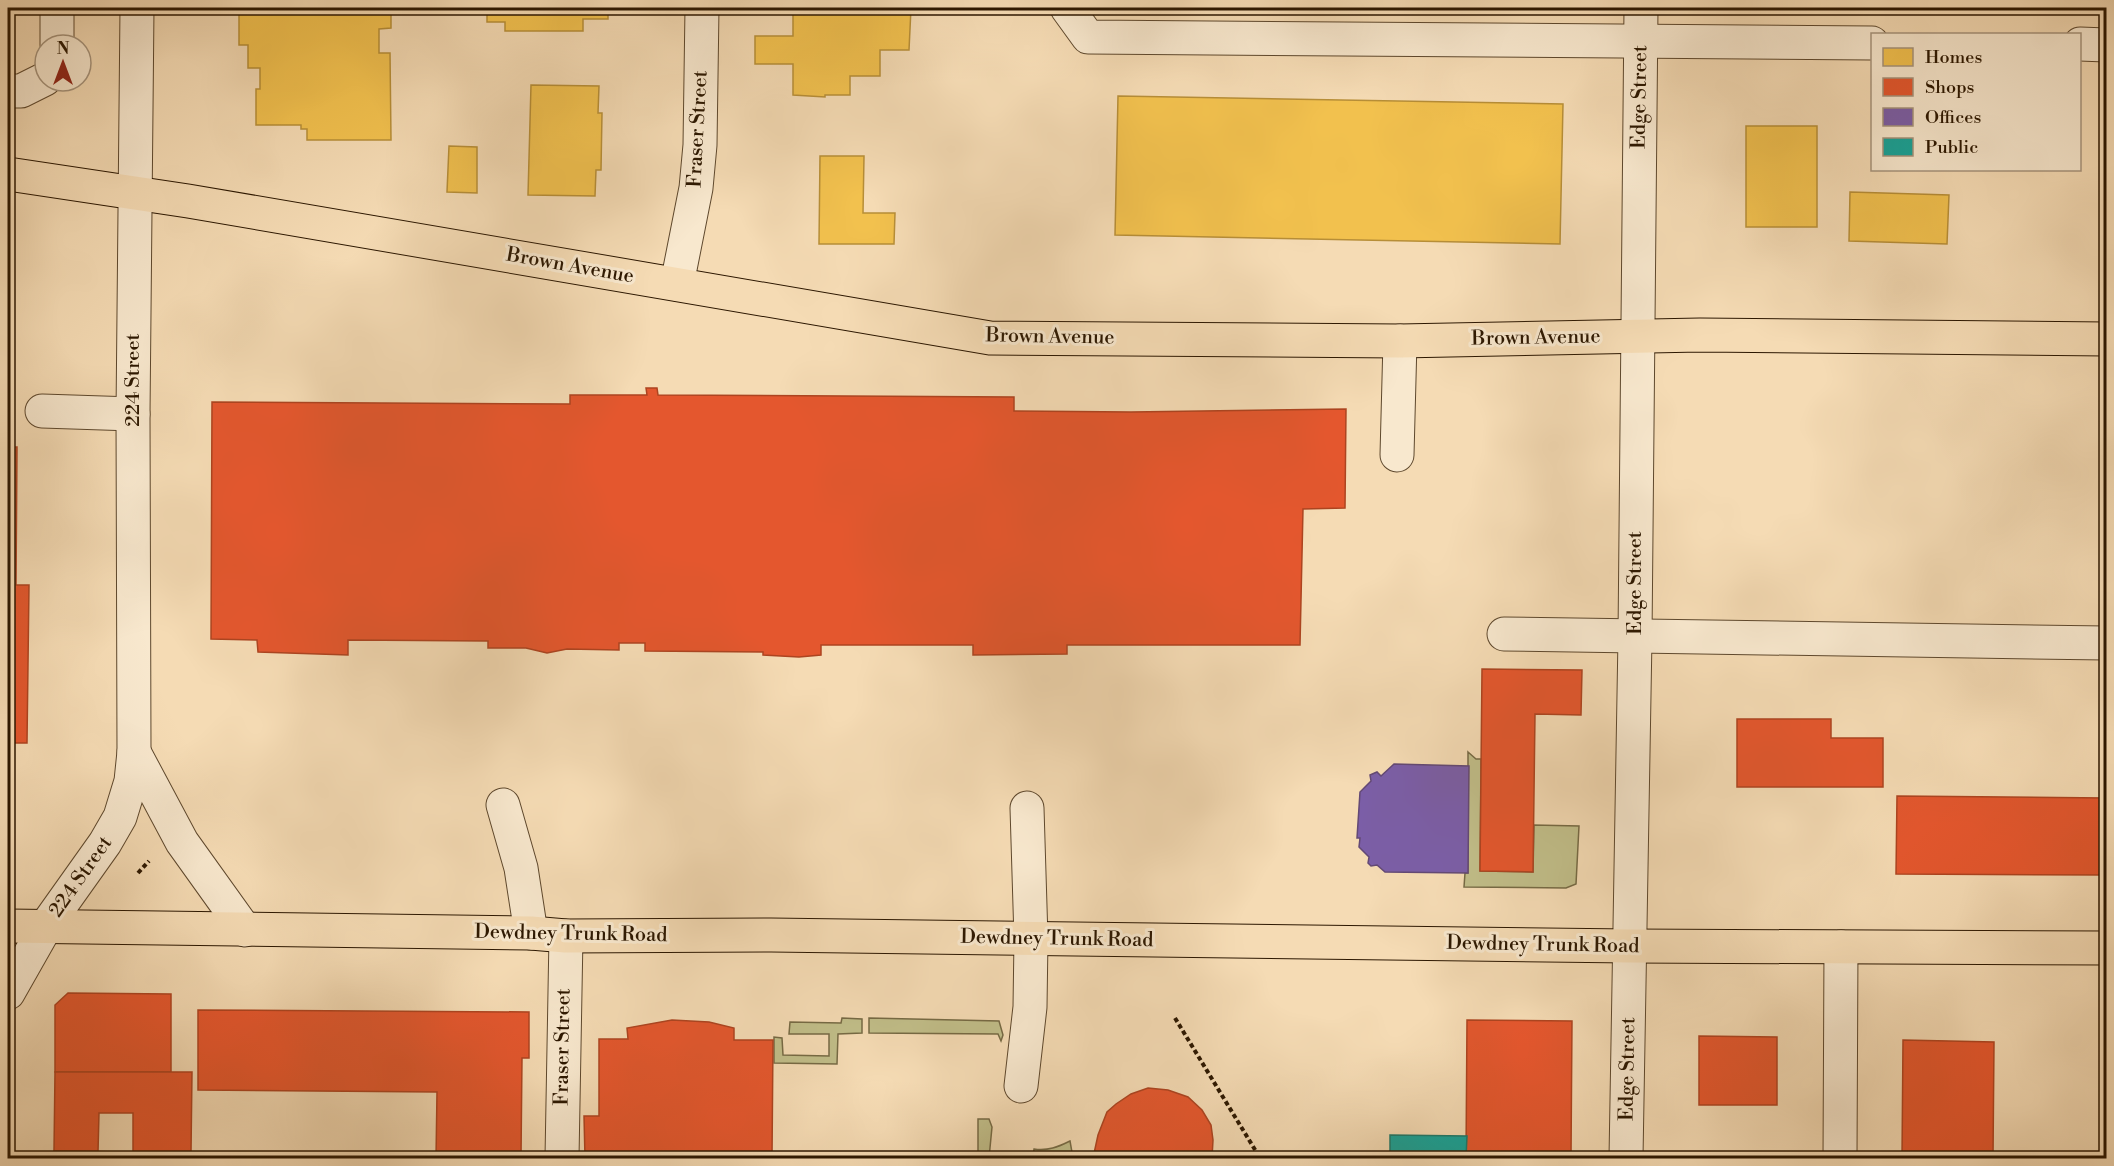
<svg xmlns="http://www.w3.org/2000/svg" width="2114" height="1166" font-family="'Libre Bodoni',serif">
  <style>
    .green { fill: #c1be89; stroke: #766a44; stroke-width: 1.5 }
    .homes { fill: #f2c14e; stroke: #b78e37; stroke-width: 1.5 }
    .shops { fill: #e4572e; stroke: #ad4420; stroke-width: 1.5 }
    .offices { fill: #7b5ea7; stroke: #634975; stroke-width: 1.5 }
    .public { fill: #17a398; stroke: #1d796a; stroke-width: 1.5 }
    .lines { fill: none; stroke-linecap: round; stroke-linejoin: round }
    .minor-casing { stroke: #5e482d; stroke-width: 35 }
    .major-casing { stroke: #2c1700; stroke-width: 35 }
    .path { stroke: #2c1700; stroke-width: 4; stroke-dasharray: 4.5 3; stroke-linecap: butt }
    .minor { stroke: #f8e8ce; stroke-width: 33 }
    .major { stroke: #f5dbb4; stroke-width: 33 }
    .labels { text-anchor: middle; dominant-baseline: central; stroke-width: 6; stroke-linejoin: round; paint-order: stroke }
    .street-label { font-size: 20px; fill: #2c1700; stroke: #f8e8ce }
  </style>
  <rect width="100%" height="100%" fill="#f5dbb4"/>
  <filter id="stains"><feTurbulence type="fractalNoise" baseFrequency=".00333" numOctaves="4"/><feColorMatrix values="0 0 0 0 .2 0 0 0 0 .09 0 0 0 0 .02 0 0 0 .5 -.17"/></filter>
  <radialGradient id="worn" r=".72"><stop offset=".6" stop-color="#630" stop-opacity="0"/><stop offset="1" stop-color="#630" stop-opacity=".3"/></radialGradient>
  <g class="green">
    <polygon points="1468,752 1476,759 1481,759 1480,871 1533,872 1534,825 1579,826 1576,884 1566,888 1464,887 1465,873 1468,873"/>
    <polygon points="842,1018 862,1019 862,1033 838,1034 837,1064 774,1063 774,1037 782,1038 783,1055 829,1056 829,1034 789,1034 790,1022 841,1023"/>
    <polygon points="869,1018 999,1021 1003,1035 1001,1041 998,1034 869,1033"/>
    <polygon points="978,1119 989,1119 992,1127 989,1158 978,1158"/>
    <path d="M1070,1141L1073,1158H1033L1034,1149C1048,1151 1058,1147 1070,1141Z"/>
  </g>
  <g class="homes">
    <polygon points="239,8 391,8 391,28 379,29 379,53 390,53 391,140 307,140 307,129 301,129 301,125 256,125 256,89 260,89 260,68 248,68 248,45 239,45"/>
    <polygon points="487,8 608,8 608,19 583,19 583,31 505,31 505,22 487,22"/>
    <polygon points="793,8 911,8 909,50 880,50 880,76 850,76 850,95 825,95 825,97 793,95 793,64 755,64 755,36 793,36"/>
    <polygon points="531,85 599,86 598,113 602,113 601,170 596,170 595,196 528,195"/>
    <polygon points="1118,96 1563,104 1560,244 1115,235"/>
    <rect x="1746" y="126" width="71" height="101"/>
    <polygon points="449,146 477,147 477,193 447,192"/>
    <polygon points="820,156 864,156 863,213 895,213 894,244 819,244"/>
    <polygon points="1850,192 1949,195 1947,244 1849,241"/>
  </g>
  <g class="shops">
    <polygon points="646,388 657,388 658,395 1014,397 1014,411 1131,412 1346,409 1345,508 1303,509 1300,645 1067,645 1067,654 973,655 973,645 821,645 821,655 799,657 763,655 763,652 645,651 645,643 619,643 619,650 567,649 547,653 526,648 488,648 488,641 348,640 348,655 258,652 257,640 211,639 212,402 570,404 570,395 647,395"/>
    <polygon points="8,447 17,447 16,585 29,585 27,743 8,743"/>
    <polygon points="1482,669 1582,670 1581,715 1535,714 1533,872 1480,871"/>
    <polygon points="1737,719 1831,719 1831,738 1883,738 1883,787 1737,787"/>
    <polygon points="1897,796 2106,798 2106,875 1896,874"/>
    <polygon points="68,993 171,994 171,1072 55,1072 55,1005"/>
    <polygon points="198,1010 529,1012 529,1058 522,1058 521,1158 436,1158 437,1092 198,1090"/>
    <polygon points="672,1020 709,1022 734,1028 734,1040 773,1040 772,1158 585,1158 584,1116 599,1116 599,1039 628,1039 627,1028"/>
    <polygon points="1467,1020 1572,1021 1571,1157 1466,1156"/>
    <polygon points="1699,1036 1777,1037 1777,1105 1699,1105"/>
    <polygon points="1903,1040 1994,1042 1993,1158 1902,1158"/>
    <polygon points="55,1072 192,1072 191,1153 133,1152 133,1113 99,1113 98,1152 54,1151"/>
    <polygon points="1148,1088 1168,1090 1188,1097 1202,1110 1211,1125 1213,1140 1212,1158 1093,1158 1098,1135 1107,1112 1116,1104 1131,1094"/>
    <polygon points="54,1151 133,1152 132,1158 54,1158"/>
  </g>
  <polygon class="offices" points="1394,764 1469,766 1468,873 1385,872 1377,865 1371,866 1368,863 1369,857 1359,847 1360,838 1357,838 1360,792 1371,781 1370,775 1377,772 1381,776"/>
  <polygon class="public" points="1390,1135 1467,1136 1466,1158 1390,1158"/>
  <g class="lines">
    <defs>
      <g id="minor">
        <polyline points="1067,8 1088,37 1872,43"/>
        <polyline points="2080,44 2106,45"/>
        <polyline points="57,45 57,8"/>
        <polyline points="8,91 21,91 45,79"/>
        <polyline points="677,284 696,188 700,145 702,8"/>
        <polyline points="42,411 133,414"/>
        <polyline points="1397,455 1400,341"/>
        <polyline points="1504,634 2106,643"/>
        <polyline points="134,752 182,842 245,930"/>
        <polyline points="503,805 521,868 531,933"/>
        <polyline points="8,993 46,926 105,843 120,817 131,781 134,752 133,414 137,8"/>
        <polyline points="1021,1086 1030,1007 1031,939 1027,808"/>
        <polyline points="562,1158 566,936"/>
        <polyline points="1626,1158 1635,637 1641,8"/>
        <polyline points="1840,1158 1841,947"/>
      </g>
      <g id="major">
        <polyline points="8,174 188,201 990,338 1400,341 1700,335 2106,339"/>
        <polyline points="8,926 531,933 566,936 771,935 1630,946 2106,948"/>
      </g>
    </defs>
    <use href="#minor" class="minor-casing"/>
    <use href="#major" class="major-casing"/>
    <g class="path">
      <polyline points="138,873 149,861"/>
      <polyline points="1175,1018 1260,1158"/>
    </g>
    <use href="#minor" class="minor"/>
    <use href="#major" class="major"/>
  </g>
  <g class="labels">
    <g class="street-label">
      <text transform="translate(1640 97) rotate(-89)">Edge Street</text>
      <text transform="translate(698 129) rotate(-87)">Fraser Street</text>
      <text transform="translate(570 266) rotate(10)">Brown Avenue</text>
      <text transform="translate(1050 337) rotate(1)">Brown Avenue</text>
      <text transform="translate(1536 338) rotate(-1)">Brown Avenue</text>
      <text transform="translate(133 380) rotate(-90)">224 Street</text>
      <text transform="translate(1635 583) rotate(-90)">Edge Street</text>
      <text transform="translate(81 877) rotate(-55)">224 Street</text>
      <text transform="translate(571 934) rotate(1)">Dewdney Trunk Road</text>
      <text transform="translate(1057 939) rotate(1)">Dewdney Trunk Road</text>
      <text transform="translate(1543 945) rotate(1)">Dewdney Trunk Road</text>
      <text transform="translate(563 1047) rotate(-89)">Fraser Street</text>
      <text transform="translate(1628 1069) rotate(-89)">Edge Street</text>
    </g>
  </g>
  <rect width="2114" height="1166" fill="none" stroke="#f5dbb4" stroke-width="30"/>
  <rect x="9" y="9" width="2096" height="1148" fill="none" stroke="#2c1700" stroke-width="3"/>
  <rect x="15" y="15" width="2084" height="1136" fill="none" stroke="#2c1700" stroke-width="1.5"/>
  <rect x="1871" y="33" width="210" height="138" fill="#f8e8ce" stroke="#a6947c" stroke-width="1.5"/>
  <rect x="1883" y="48" width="30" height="18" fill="#f2c14e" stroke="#a6947c" stroke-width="1.5"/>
  <text x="1925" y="63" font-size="18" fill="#2c1700">Homes</text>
  <rect x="1883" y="78" width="30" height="18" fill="#e4572e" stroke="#a6947c" stroke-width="1.5"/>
  <text x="1925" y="93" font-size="18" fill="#2c1700">Shops</text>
  <rect x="1883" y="108" width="30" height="18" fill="#7b5ea7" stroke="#a6947c" stroke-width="1.5"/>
  <text x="1925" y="123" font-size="18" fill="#2c1700">Offices</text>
  <rect x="1883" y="138" width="30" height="18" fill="#17a398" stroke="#a6947c" stroke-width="1.5"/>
  <text x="1925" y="153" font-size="18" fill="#2c1700">Public</text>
  <g transform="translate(63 63)"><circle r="28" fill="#f8e8ce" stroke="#a6947c" stroke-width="1.5"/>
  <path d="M0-4.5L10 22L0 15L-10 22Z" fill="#8f2418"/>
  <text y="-9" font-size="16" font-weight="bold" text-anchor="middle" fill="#2c1700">N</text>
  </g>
  <rect width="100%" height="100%" filter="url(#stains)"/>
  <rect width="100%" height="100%" fill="url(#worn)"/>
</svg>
